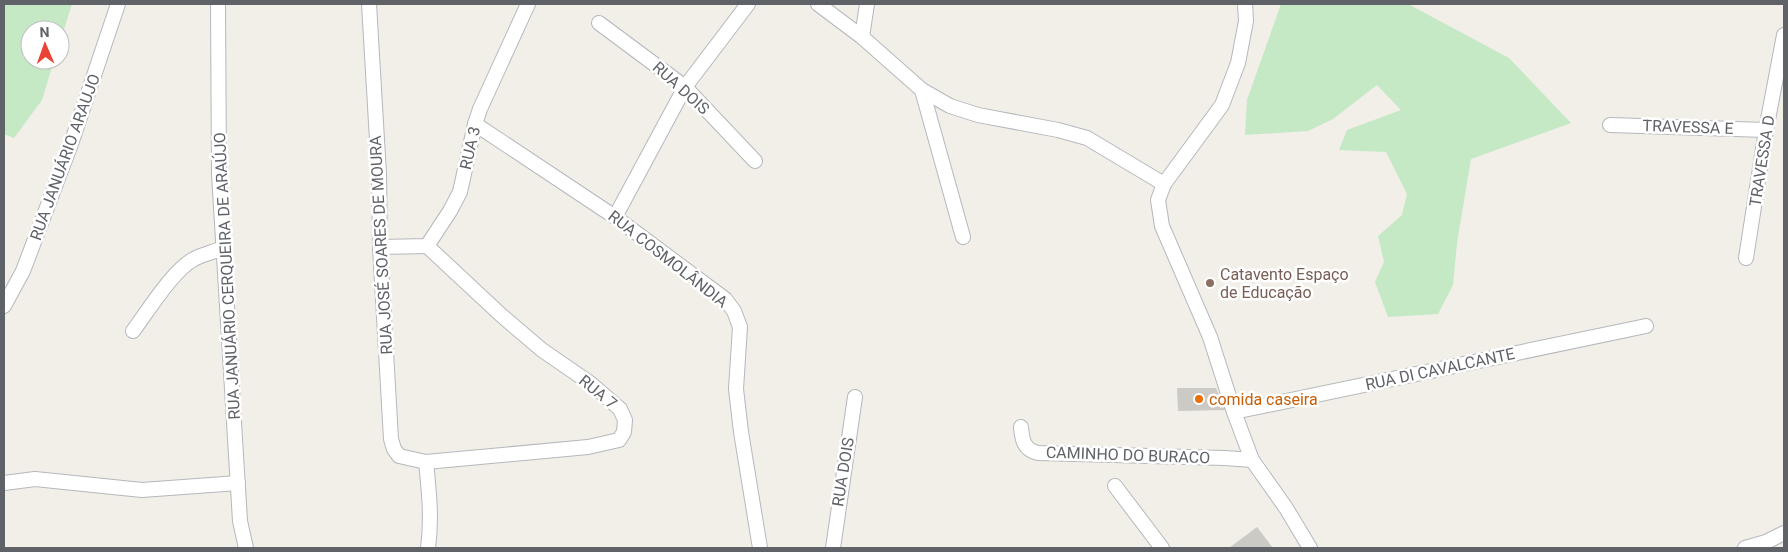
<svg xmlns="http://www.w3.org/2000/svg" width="1788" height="552" font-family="Roboto,sans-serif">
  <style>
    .green { fill: #c5e8c5 }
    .building { fill: #cccac5 }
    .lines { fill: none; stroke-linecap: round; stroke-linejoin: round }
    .minor-casing { stroke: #b5b8bc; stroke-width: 16 }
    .minor { stroke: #fff; stroke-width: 14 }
    .education-dot { fill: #8d6e63; stroke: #fff; stroke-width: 2 }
    .food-dot { fill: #e8710a; stroke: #fff; stroke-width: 2 }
    .labels { text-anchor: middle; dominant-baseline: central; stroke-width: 5; stroke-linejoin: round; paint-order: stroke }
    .street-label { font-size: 16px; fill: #5f6368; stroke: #fff }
    .education-label { font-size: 16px; fill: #785e54; stroke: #fff; text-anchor: start }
    .food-label { font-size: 16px; fill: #c56008; stroke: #fff; text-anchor: start }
  </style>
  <rect width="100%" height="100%" fill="#f1efe8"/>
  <g class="green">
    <polygon points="4,4 72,4 60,42 60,30 30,30 30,60 54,60 42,100 14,138 4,134"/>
    <polygon points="1281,4 1408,4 1509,58 1571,123 1471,159 1457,243 1453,285 1438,314 1388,317 1375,282 1384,262 1378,236 1402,215 1407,194 1386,152 1339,150 1347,130 1401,110 1377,85 1333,119 1308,131 1245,135 1247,100"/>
  </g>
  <g class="building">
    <polygon points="1177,388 1216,388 1226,410 1178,411"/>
    <polygon points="1257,527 1273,548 1229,548"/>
  </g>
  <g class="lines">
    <defs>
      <g id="minor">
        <polyline points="218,4 219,174 240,521 246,548"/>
        <polyline points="369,4 379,174 380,247 391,439 394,449 399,456 426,462 588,447 619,440 624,432 625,420 620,409 590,383 542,350 501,315 427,246"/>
        <polyline points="818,4 862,37 922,90 950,106 978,115 1058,130 1087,138 1164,184"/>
        <polyline points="1245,4 1246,21 1238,63 1222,105 1164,184 1158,200 1162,226 1210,337 1234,412 1252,460 1286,508 1310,548"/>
        <polyline points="599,23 685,87 755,161"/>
        <polyline points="862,37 867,4"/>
        <polyline points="922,90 963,237"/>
        <polyline points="475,124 615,217 725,299 734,311 740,327 736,389 741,432 760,548"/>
        <polyline points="1610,125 1766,130"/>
        <polyline points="615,217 685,87 748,4"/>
        <polyline points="380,247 427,246 450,211 460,192 475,124 480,109 528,4"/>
        <polyline points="1746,258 1766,130 1784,35"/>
        <polyline points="4,306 23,271 71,144 118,4"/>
        <path d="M133,331C148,311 173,270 194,259C203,254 214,252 223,248"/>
        <polyline points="1234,412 1646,326"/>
        <path d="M1021,427C1022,440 1024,450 1038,453L1225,458L1252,460"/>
        <path d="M426,462C429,491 432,519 428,548"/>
        <polyline points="4,483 35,479 142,490 238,483"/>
        <polyline points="1115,486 1162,548"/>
        <polyline points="833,548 855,397"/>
        <polyline points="1745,548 1766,542 1784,533"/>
      </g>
    </defs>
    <use href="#minor" class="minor-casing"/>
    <use href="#minor" class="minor"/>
  </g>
  <circle class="education-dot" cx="1210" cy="283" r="5"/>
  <circle class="food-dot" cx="1199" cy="399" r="5"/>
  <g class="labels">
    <g class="street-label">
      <text transform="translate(681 88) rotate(42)">RUA DOIS</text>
      <text transform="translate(1688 127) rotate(2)">TRAVESSA E</text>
      <text transform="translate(470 148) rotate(-77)">RUA 3</text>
      <text transform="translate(65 157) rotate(-70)">RUA JANUÁRIO ARAUJO</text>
      <text transform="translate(1762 161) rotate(-81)">TRAVESSA D</text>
      <text transform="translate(381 245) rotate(-93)">RUA JOSÉ SOARES DE MOURA</text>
      <text transform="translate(668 259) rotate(38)">RUA COSMOLÂNDIA</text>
      <text transform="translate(227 276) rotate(-93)">RUA JANUÁRIO CERQUEIRA DE ARAÚJO</text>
      <text transform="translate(1440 369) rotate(-12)">RUA DI CAVALCANTE</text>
      <text transform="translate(598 392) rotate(39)">RUA 7</text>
      <text transform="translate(1128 455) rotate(2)">CAMINHO DO BURACO</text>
      <text transform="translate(843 472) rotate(-81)">RUA DOIS</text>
    </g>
    <g class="education-label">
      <text x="1220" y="274">Catavento Espaço<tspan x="1220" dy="18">de Educação</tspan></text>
    </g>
    <g class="food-label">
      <text x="1209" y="399">comida caseira</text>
    </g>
  </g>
  <rect width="1788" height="552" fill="none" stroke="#5f6368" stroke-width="10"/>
  <g transform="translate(45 45) rotate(358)"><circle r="24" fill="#ffffff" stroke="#bfc1c3"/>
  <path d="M0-4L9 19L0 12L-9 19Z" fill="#ea4335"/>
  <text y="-8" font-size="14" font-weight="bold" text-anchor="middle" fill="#5f6368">N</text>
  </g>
</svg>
